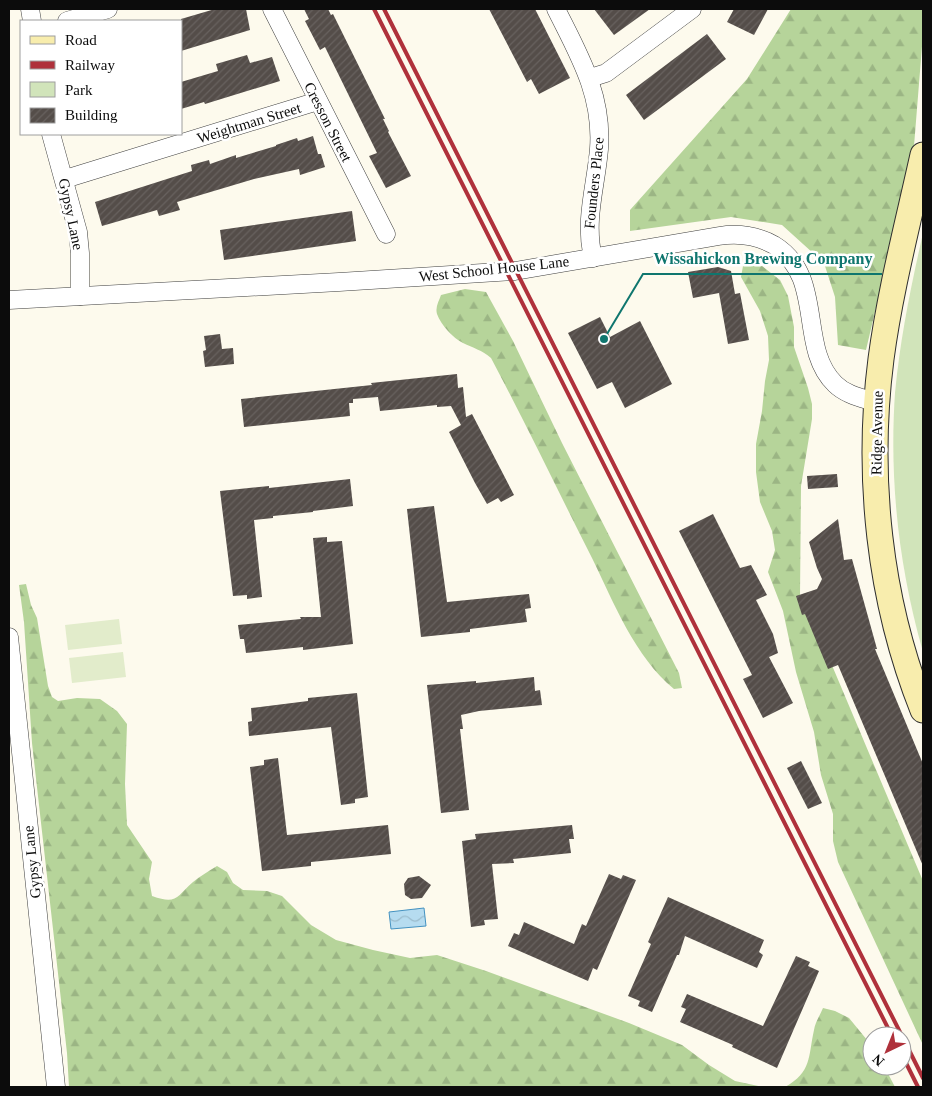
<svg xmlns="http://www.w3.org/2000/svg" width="932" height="1096" font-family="'Times New Roman',serif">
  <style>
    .forest { fill: url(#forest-firs) }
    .park { fill: #d1e4ba }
    .pitch { fill: #e2eccb }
    .water { fill: url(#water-waves); stroke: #4492c1 }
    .building { fill: url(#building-hatch) }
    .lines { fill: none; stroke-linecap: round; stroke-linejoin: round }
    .street-casing { stroke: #3f3f3f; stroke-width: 19 }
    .secondary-casing { stroke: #2e2e2e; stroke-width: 27 }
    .street { stroke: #fff; stroke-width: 18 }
    .secondary { stroke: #f8edad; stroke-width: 25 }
    .rail { stroke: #af313b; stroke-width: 4 }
    .labels { text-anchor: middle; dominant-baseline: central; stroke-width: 5; stroke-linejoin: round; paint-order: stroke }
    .street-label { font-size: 15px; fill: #0c0c0c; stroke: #fff }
    .leader { fill: none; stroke: #0f766e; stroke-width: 2 }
    .callout-dot { fill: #0f766e; stroke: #fff; stroke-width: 2 }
    .callout-label { font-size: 16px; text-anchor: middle; font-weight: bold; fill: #0f766e; stroke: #fff; stroke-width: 5; stroke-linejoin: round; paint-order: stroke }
  </style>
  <defs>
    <pattern id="forest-firs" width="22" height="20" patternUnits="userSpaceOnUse" patternTransform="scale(1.25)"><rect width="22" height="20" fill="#b6d49a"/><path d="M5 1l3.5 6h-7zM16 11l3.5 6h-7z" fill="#9bb584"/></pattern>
    <pattern id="water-waves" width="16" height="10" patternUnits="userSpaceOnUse" patternTransform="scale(1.25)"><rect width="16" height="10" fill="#b6dcf0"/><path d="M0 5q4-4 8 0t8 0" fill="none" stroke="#9bbccd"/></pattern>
    <pattern id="building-hatch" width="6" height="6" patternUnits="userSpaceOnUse" patternTransform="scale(1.25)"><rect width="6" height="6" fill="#544d49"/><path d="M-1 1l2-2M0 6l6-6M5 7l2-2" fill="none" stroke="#68625f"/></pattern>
  </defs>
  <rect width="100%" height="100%" fill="#fdfaed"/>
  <g class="forest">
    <polygon points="791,9 923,9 923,34 914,146 866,350 838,345 835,297 824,263 782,225 731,217 630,231 630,210 747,79"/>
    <polygon points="749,260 762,266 780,280 788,296 794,327 794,347 808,388 812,404 812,419 801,486 800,596 831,663 923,881 923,1045 838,862 833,841 833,814 821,775 814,732 796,672 783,611 768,572 775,550 772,531 760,502 756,472 756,444 762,411 765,381 769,360 768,336 760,311 741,277 743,266"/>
    <path d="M465,289L486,292L513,341L562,443L679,673L682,688L674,689C635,657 614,603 592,558C558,491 526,424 491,358C482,350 473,348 463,343C453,338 441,325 437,314C435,307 439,301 441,295Z"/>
    <path d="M26,584L31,605L37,618L48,686L52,697L58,701L77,698L100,699L117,711L127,724L125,784L127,825L152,862L149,879L152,896C177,905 176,897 193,882C200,876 209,871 217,866L227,872L233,883L243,890L267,891L282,896L311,925L336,940L373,950L410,958L437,955L486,971L629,1023L682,1045L709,1065L735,1081L763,1087H69L67,1053L32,743L24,622L19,585Z"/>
    <path d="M823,1008L835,1011L849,1018L872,1046V1066H884L895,1087H785C812,1072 808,1057 814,1030C815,1023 820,1015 823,1008Z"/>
  </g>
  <path class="park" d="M923,233V652C899,568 889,481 895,393C900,339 911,286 923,233Z"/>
  <g class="pitch">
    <polygon points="119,619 122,644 68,650 65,625"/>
    <polygon points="123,652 126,677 72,683 69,658"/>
  </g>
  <polygon class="water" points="424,908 426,926 391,929 389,912"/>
  <g class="building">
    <polygon points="215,9 246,9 250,30 181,51 181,19"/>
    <polygon points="304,9 328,9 331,15 333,14 385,119 383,119 389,131 388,132 411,176 386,188 369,156 377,153 325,47 320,50 305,21 309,19"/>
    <polygon points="489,9 535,9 570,78 539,94 531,79 527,82"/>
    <polygon points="594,9 650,9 614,35"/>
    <polygon points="734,9 768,9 754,35 727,22"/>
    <polygon points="707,34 726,59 644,120 626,95"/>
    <polygon points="247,55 250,63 272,57 280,81 205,104 204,102 181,109 181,82 218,71 216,64"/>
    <polygon points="313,136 318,154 321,154 325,167 300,175 299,169 254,179 177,202 180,210 159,216 157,210 102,226 95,202 192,171 191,165 209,160 210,164 236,155 236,158 276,146 276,145 297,138 298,141"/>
    <polygon points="352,211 356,241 224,260 220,230"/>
    <polygon points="718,267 731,271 735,294 740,293 749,340 728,344 719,293 693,298 688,272"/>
    <polygon points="600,317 610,337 640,321 672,384 625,408 612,382 597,389 568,333"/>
    <polygon points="220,334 222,349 233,348 234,364 205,367 203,351 206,350 204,336"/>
    <polygon points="457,374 458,388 463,387 466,417 472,414 514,495 501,502 498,498 487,504 475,483 449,432 461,425 451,406 437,407 437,405 380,411 378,397 353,399 353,403 349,403 350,416 244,427 241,399 372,385 371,383"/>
    <polygon points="837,474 838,487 808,489 807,476"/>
    <polygon points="350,479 353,506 313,511 313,512 273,516 273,518 254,520 262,597 247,599 247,595 233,596 220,491 269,486 269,488"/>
    <polygon points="434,506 447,602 529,594 531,608 525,609 527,622 470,629 470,632 421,637 407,509"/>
    <polygon points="713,514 740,568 751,565 767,595 756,600 773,634 778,653 769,657 793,703 763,718 743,679 752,675 679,531"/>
    <polygon points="838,519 844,560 852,559 877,649 875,649 923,764 923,866 838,665 828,669 805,614 802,615 796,596 817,589 822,579 817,568 809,542"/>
    <polygon points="327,537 327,542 342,541 353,644 303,650 303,647 246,653 244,639 240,639 238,625 301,619 300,617 321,617 313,538"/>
    <polygon points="534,677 535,691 540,690 542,705 479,711 461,715 463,729 460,729 469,810 441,813 427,685 476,681 476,683"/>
    <polygon points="357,693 368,797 355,799 355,803 341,805 331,727 249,736 248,722 252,721 251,708 308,701 308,698"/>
    <polygon points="278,758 287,835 388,825 391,854 311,862 311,866 262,871 250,767 264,765 264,760"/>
    <polygon points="801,761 822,803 808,809 787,768"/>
    <polygon points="572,825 574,839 569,839 571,853 513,859 514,863 492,864 498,919 484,920 485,925 471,927 462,841 476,839 475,834"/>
    <polygon points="609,874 621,879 623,875 636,880 597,970 593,968 588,981 508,946 514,933 519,935 524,922 574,944 582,924 586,926"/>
    <polygon points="419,876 431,885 422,898 411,899 405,895 404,884 408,878"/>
    <polygon points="668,897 764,940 759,952 763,955 757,968 685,936 679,955 677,955 652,1012 638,1006 640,1001 628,996 651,944 648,942"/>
    <polygon points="796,956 810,962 808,966 819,971 777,1068 732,1047 733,1045 680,1022 686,1009 681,1007 687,994 763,1026"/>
  </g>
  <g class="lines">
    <defs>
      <g id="street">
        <polyline points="30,9 32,21"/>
        <polyline points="272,9 386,234"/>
        <path d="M556,9C579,55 603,95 599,149C596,186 584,220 593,258"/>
        <polyline points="67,21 108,9"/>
        <polyline points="590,78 606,73 692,9"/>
        <polyline points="51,134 78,232 80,253 80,296"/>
        <polyline points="65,179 318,101"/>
        <path d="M9,300L339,282L515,271L719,236C739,233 756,235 774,245C826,277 797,347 835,384C846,395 862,398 877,403"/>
        <polyline points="9,637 56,1087"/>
      </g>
      <path id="secondary" d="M923,155C908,223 890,291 881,359C866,476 879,600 923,710"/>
    </defs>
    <use href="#street" class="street-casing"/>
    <use href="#secondary" class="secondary-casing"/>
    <use href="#street" class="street"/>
    <use href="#secondary" class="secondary"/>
    <g class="rail">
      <polyline points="374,9 892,1036"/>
      <polyline points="384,9 902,1036"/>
      <polyline points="902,1036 923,1078"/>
      <polyline points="902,1055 918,1087"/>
    </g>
  </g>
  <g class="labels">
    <g class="street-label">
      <text transform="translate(328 122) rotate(63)">Cresson Street</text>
      <text transform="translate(249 123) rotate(-17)">Weightman Street</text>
      <text transform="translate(594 183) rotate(-84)">Founders Place</text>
      <text transform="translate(71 214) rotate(78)">Gypsy Lane</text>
      <text transform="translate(494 269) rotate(-6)">West School House Lane</text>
      <text transform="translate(877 433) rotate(-89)">Ridge Avenue</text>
      <text transform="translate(32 862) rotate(-96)">Gypsy Lane</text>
    </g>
  </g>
  <path class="leader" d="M604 339L643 274H882"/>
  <circle class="callout-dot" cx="604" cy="339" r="5"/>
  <g class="callout-label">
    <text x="763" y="264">Wissahickon Brewing Company</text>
  </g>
  <rect width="932" height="1096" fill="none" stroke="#0c0c0c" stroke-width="20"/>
  <rect x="20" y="20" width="162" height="115" fill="#ffffff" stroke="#9e9e9e"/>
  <rect x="30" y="36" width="25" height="8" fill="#f8edad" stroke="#9e9e9e"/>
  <text x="65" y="45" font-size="15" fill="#0c0c0c">Road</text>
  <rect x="30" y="61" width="25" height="8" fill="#af313b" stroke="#9e9e9e"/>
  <text x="65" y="70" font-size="15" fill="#0c0c0c">Railway</text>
  <rect x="30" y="82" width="25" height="15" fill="#d1e4ba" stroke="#9e9e9e"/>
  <text x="65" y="95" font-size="15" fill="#0c0c0c">Park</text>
  <rect x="30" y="108" width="25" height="15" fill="url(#building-hatch)" stroke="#9e9e9e"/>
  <text x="65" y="120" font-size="15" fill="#0c0c0c">Building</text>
  <g transform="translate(887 1051) rotate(223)"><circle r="24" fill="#ffffff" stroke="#9e9e9e"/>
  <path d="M0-4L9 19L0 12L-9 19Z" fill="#af313b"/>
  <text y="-8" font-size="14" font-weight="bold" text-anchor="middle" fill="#0c0c0c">N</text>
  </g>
</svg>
